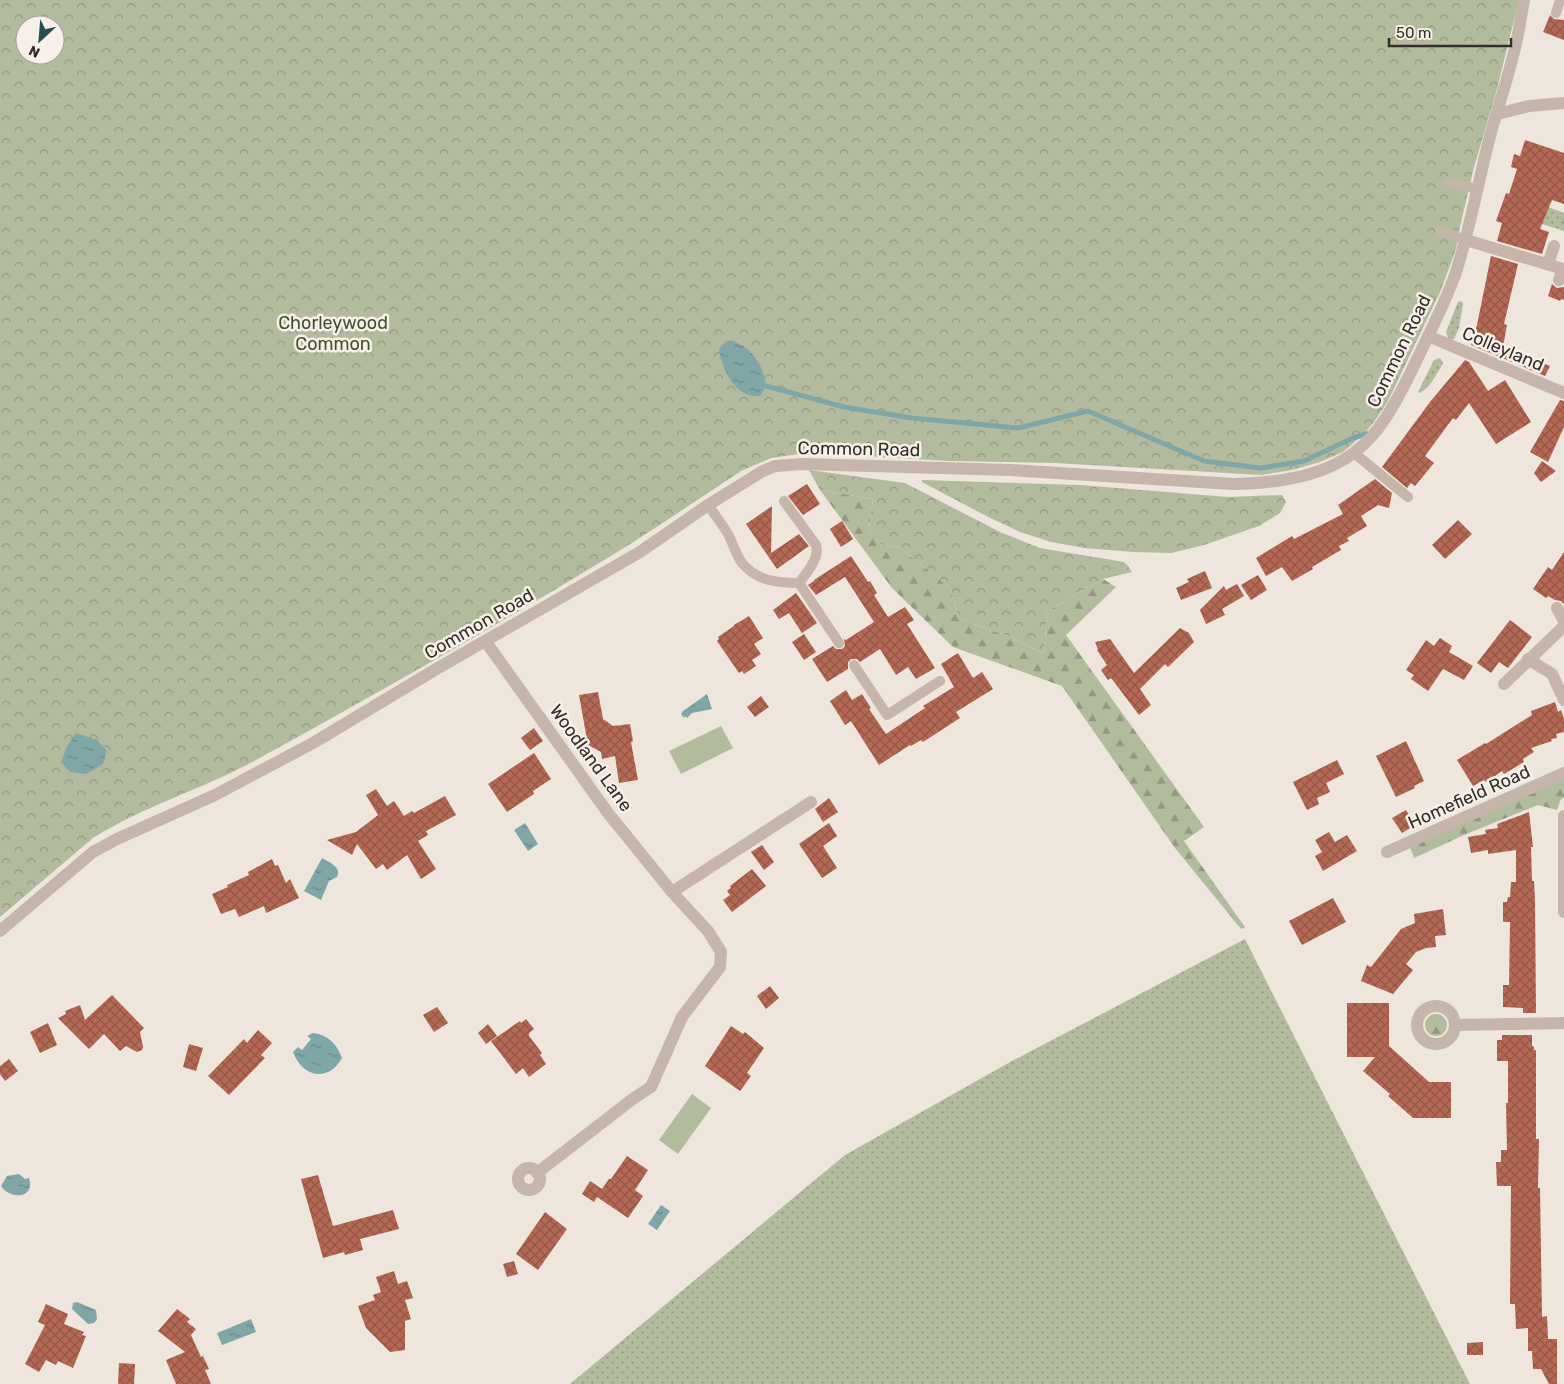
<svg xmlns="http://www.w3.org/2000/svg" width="1564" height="1384" font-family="Rubik,sans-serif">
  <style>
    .grass { fill: url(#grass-dots) }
    .forest { fill: url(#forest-firs) }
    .park { fill: url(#park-crowns); fill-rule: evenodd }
    .pitch { fill: #b3bb9f }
    .water { fill: url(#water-ripples) }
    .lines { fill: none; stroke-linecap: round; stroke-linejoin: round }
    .stream { stroke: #7fa7a8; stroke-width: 5 }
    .building { fill: url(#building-cross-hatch) }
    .lane { stroke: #c5b5aa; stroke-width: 10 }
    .street { stroke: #c5b5aa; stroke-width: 12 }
    .labels { text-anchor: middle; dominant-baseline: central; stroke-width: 5; stroke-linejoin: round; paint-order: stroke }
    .park-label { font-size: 18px; fill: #444e30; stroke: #f7f0e8 }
    .street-label { font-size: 18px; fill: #332c29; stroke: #f7f0e8 }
  </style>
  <defs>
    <pattern id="grass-dots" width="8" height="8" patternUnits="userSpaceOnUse" patternTransform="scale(1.25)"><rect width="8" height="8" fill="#b3bb9f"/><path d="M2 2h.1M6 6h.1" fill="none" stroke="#929882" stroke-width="1.8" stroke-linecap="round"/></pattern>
    <pattern id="forest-firs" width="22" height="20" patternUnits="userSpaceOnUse" patternTransform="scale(1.25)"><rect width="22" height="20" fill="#b3bb9f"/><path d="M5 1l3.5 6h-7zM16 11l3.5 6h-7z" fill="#929882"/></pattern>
    <pattern id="park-crowns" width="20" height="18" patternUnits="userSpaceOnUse" patternTransform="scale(1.25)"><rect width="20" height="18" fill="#b3bb9f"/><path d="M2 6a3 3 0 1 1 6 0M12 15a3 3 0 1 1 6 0" fill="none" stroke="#929882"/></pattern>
    <pattern id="water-ripples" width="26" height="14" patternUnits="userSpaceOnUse" patternTransform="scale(1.25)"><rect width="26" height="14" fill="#7fa7a8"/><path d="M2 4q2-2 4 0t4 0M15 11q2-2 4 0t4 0" fill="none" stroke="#698889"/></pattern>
    <pattern id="building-cross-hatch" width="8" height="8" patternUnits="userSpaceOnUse" patternTransform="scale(1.25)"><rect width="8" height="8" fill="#b56854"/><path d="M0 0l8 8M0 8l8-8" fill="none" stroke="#945646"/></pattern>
  </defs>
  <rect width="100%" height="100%" fill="#eee5dd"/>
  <g class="grass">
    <polygon points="1548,207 1564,213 1564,231 1542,224"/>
    <polygon points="1461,301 1463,304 1459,328 1454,339 1449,340 1446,332 1458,302"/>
    <path d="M1440,358L1443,363C1437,373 1430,389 1419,393L1418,392L1434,360Z"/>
    <polygon points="1245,939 1470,1384 570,1384 845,1155 1012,1061"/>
  </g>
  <g class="forest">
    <polygon points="820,490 873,499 869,528 880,544 900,548 951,589 959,619 1011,637 1044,654 1047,611 1103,579 1116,587 1066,635 1204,827 1184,841 1245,927 1241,929 1175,848 1062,686 953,647 892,588"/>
    <polygon points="1564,779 1564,798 1561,799 1557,810 1538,805 1464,835 1414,858 1410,847"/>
    <circle cx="1436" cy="1025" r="11"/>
  </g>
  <g class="park">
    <path d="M0,0H1519L1496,93L1474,167L1460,227L1456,249L1441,290L1388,401L1374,422L1364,434L1343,452L1320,462L1292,470L1261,475L1055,463L948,461L846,455L799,454L771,458L741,471C702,497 663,523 624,548C503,622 380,692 256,760C203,789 144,806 93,838L0,917ZM25,25H55V55H25Z"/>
    <polygon points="809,470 905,483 1000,532 1040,548 1124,562 1128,566 1132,572 1103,579 1047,611 1044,654 1011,637 959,619 951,589 900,548 880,544 869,528 873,499 820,490"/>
    <polygon points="922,480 1080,485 1228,497 1282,495 1286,502 1280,513 1259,526 1204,545 1171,553 1133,552 1085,548 1051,542 1020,532 988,517 922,482"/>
  </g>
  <g class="pitch">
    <polygon points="721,726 733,748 681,774 669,751"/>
    <polygon points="692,1094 711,1108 678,1154 659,1140"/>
  </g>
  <g class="water">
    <path d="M726,341C749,340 764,367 766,386L760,396C736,399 721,369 719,349Z"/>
    <polygon points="707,694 712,709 692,713 687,718 685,716 684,718 681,714 683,711"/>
    <polygon points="76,733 97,740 107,751 103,764 86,774 70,772 61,762 67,746"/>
    <polygon points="525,823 538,844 528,851 514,830"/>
    <path d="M322,858C330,863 342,867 337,877L329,881L321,900L304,891Z"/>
    <path d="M313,1033C328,1035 337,1044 342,1058C328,1083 302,1077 293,1052L298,1047L302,1050L311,1039L307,1036Z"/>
    <path d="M19,1174L25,1179L29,1178C36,1199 10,1200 1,1186L7,1176Z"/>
    <polygon points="661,1205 670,1211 657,1230 648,1224"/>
    <polygon points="77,1302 96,1310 97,1319 94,1323 88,1324 72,1309 73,1303"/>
    <polygon points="251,1319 256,1332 222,1345 217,1333"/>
  </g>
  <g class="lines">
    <polyline class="stream" points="766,386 844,407 912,418 1018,428 1088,411 1204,461 1261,468 1304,461 1353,438 1370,433"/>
  </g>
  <g class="building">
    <polygon points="1550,15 1554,19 1564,20 1564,40 1543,32"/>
    <polygon points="1525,140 1564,153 1564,204 1552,200 1540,229 1549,232 1542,254 1497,241 1502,223 1496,221 1506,193 1509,194 1517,169 1511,167 1514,154 1520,156"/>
    <polygon points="1491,256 1518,264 1504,324 1507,325 1503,347 1550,366 1545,376 1471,345 1477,325"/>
    <polygon points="1552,284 1557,288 1564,287 1564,300 1561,299 1560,301 1548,296"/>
    <polygon points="1465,360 1469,362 1488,391 1505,380 1531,422 1496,444 1469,403 1456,420 1453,418 1425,456 1434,463 1415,486 1411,483 1407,488 1382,467 1430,402"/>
    <polygon points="1560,400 1564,401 1564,427 1548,462 1530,452"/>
    <polygon points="1542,461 1556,471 1541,482 1534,473"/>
    <polygon points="1375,479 1392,493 1389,508 1378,505 1361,516 1367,526 1347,538 1349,541 1339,546 1341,550 1312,567 1313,569 1292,581 1282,567 1266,576 1256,558 1292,536 1294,539 1343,514 1338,505"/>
    <polygon points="807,484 820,504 803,515 788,496"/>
    <polygon points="772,506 771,553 799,534 809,546 777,569 746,524"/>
    <polygon points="1458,520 1472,534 1445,559 1432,545"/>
    <polygon points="842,521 853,539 841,547 830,529"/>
    <polygon points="1564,552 1564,604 1561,601 1555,600 1548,596 1546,598 1533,589 1548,567 1552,570"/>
    <polygon points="851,556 868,582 870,581 877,593 874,595 888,617 905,607 914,620 907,624 935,668 916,679 908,667 896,675 880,649 860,662 857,659 851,659 848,662 848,669 827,682 812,659 833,646 836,649 842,649 845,646 844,639 846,640 874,622 845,577 816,595 808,585 814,581 814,580"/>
    <polygon points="1205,571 1212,588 1181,600 1176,588 1189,582 1187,579"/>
    <polygon points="1258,575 1267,590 1251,600 1241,585"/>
    <polygon points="1237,584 1244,596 1222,609 1225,615 1206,624 1200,610 1224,586 1226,590"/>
    <polygon points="796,593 817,623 802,633 789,613 779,619 773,610"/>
    <polygon points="749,616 763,638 754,644 761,654 752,660 756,666 744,674 742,671 739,673 717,641 719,639 718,637 734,626 734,625"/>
    <polygon points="1510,620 1532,637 1508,668 1499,662 1491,673 1477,663"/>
    <polygon points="1180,628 1189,633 1194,642 1168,667 1165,664 1140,689 1151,705 1139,715 1111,678 1108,680 1101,670 1107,665 1097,650 1098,649 1095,642 1110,639 1134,673"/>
    <polygon points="804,634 816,652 804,660 792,642"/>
    <polygon points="1440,638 1452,646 1449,652 1473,666 1464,680 1443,669 1428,691 1411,679 1414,675 1406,670 1426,640 1434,646"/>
    <polygon points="958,653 973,678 982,672 993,689 956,712 960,718 923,742 921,740 911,746 910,745 879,765 851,721 845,725 830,701 846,690 852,700 862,694 871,708 869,709 886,734 925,708 923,706 954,687 941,664"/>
    <polygon points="598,692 603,719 613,726 630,724 633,741 631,742 638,780 619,783 615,756 602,759 601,752 588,745 579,695"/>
    <polygon points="761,696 769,707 755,717 747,707"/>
    <polygon points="1555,702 1558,712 1561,710 1564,719 1564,732 1556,734 1557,738 1551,739 1552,741 1531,748 1534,752 1523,759 1524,762 1504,774 1502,771 1486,782 1484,780 1473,786 1457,760 1485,743 1486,744 1532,715 1531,711"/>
    <polygon points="534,728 543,741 530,750 521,738"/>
    <polygon points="1406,741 1424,781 1414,786 1415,788 1396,797 1376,756"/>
    <polygon points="534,753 551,779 533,791 534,794 507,812 488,784"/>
    <polygon points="1337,760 1344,774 1326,783 1330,792 1317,798 1319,804 1307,810 1293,782"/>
    <polygon points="376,789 387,806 394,801 404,816 412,811 414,813 445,796 456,815 426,831 428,835 418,841 436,869 421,879 407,855 387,870 383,864 376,869 357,844 352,855 327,840 356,832 378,815 366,795"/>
    <polygon points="829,798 838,812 823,822 815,809"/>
    <polygon points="1406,810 1415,825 1402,833 1392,818"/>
    <polygon points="1529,812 1533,847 1531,847 1532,881 1534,881 1535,900 1536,1013 1523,1013 1523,1008 1503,1007 1503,985 1509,985 1510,922 1503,922 1503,902 1507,902 1508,897 1510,897 1511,882 1516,882 1516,850 1488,854 1488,850 1471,853 1468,837 1486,834 1485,830 1498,828 1497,824"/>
    <polygon points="829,823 837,836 823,846 837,868 822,878 799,844"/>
    <polygon points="1329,832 1335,842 1347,835 1357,851 1323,871 1315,856 1322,852 1315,840"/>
    <polygon points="762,845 774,862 764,870 751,852"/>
    <polygon points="272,859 275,866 278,865 286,883 290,879 299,898 266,913 264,906 239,917 235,909 221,914 212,894 228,887 227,885 249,875 248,872"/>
    <polygon points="752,869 766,886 732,912 723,900 730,895 727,891 731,888 730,886"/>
    <polygon points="1333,898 1346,922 1302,945 1289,921"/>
    <polygon points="1443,909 1446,935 1435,936 1436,947 1426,948 1416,952 1406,964 1413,970 1393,994 1361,981 1367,965 1371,967 1401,929 1415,923 1414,914"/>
    <polygon points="770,986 779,998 766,1009 757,996"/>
    <polygon points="112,995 144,1028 140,1032 143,1047 142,1050 137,1052 126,1046 120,1051 104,1034 89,1049 58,1018 66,1014 65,1011 80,1005 85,1020"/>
    <polygon points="1347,1003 1389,1003 1389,1046 1429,1082 1451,1082 1451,1118 1413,1118 1388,1096 1390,1094 1363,1071 1375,1057 1347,1057"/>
    <polygon points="437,1007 448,1023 434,1032 423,1015"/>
    <polygon points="526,1019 534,1029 529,1033 529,1036 542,1053 540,1055 546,1064 529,1077 523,1068 516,1074 491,1041 520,1021 521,1023"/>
    <polygon points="48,1023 57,1045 40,1053 30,1032"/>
    <polygon points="488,1024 497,1036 486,1044 478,1033"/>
    <polygon points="731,1026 743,1034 745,1032 764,1048 747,1073 751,1076 740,1091 705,1066"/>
    <polygon points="258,1030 272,1043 261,1055 265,1058 229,1095 208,1076 244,1039 247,1043"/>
    <polygon points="1502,1035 1532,1035 1532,1046 1534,1047 1534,1050 1536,1050 1536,1139 1539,1139 1538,1188 1540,1188 1542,1317 1547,1316 1548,1339 1557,1339 1557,1384 1549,1384 1541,1369 1533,1369 1532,1351 1528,1351 1528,1328 1516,1329 1515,1304 1510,1304 1511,1186 1497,1186 1496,1162 1501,1162 1501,1150 1507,1150 1506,1103 1508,1103 1508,1061 1497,1061 1497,1040 1502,1040"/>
    <polygon points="189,1044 203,1048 196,1071 183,1067"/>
    <polygon points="9,1059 18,1071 5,1081 0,1074 0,1066"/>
    <polygon points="627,1156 648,1170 635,1190 643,1196 628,1218 597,1197 594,1202 582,1194 590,1181 602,1189 609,1179 611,1179"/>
    <polygon points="318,1175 333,1226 393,1210 399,1229 360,1239 363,1250 345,1255 344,1252 323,1258 301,1179"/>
    <polygon points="545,1212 567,1229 538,1270 516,1254"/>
    <polygon points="514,1261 518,1274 507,1277 503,1264"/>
    <polygon points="394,1271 398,1284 407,1281 413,1298 405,1300 411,1319 405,1321 405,1350 390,1352 366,1328 358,1306 375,1300 373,1295 381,1292 376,1277"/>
    <polygon points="46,1304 68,1314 64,1324 84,1332 82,1335 86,1336 73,1368 58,1361 56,1365 46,1360 39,1372 25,1364 45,1325 38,1322"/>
    <polygon points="177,1309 190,1319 187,1322 196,1329 191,1335 201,1357 203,1356 209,1369 205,1370 211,1384 176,1384 166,1360 185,1352 158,1331"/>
    <polygon points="1483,1342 1483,1355 1467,1355 1467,1343"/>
    <polygon points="119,1363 135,1364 134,1384 118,1384"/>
  </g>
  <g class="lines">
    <g class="lane">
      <polyline points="1556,13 1560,0"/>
      <polyline points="1448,182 1477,189"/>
      <polyline points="1440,231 1466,240"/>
      <polyline points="1354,453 1408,497"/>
      <path d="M784,501L816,545C820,558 807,572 799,583L839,643"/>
      <path d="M708,505C715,515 722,524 728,534C733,543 736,555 742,563C757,581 777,583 799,583"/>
      <polyline points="854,665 887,715 940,681"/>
    </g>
    <g class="street">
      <polyline points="1497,114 1529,106 1564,103"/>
      <polyline points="1466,240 1563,269 1559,280"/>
      <polyline points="1548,264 1554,246"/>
      <polyline points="1428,336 1564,393"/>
      <polyline points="1557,608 1564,621"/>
      <polyline points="486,642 608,813 672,892 708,931 721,952 720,967 682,1017 651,1087 634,1098 537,1173"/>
      <polyline points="1528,659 1552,674 1564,700"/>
      <polyline points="1504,684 1564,626"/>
      <polyline points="1564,816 1564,912"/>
      <polyline points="1387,852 1564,773"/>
      <polyline points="672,892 811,802"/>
      <path d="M0,931L93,852L117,839L215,795L313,743L438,668L640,552L708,505L761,472L775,466L803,464L1010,470L1233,484C1274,483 1321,478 1355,452C1382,431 1396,401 1411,372C1426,340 1443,308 1455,275C1470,230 1478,182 1490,136C1498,107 1508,78 1515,48C1519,32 1521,16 1524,0"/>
      <circle cx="1436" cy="1025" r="19"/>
      <polyline points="1455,1025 1564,1023"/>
      <circle cx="529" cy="1179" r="11"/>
    </g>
  </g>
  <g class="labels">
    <g class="park-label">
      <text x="333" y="323">Chorleywood<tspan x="333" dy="21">Common</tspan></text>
    </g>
    <g class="street-label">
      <text transform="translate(1503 349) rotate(23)">Colleyland</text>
      <text transform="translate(1399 351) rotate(-64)">Common Road</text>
      <text transform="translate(859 449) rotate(1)">Common Road</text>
      <text transform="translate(479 624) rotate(-30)">Common Road</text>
      <text transform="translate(591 758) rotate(54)">Woodland Lane</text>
      <text transform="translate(1469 797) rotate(-24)">Homefield Road</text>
    </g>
  </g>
  <g transform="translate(40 40) rotate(206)"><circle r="24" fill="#f7f0e8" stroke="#a9a29c"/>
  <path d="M0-4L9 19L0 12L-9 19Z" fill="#244e4f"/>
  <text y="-8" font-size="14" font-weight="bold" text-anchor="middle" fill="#332c29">N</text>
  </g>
  <path d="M1389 38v8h122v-8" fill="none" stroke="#332c29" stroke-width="2.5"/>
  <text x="1396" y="38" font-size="15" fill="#332c29" stroke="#f7f0e8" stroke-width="4" paint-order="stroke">50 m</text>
</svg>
